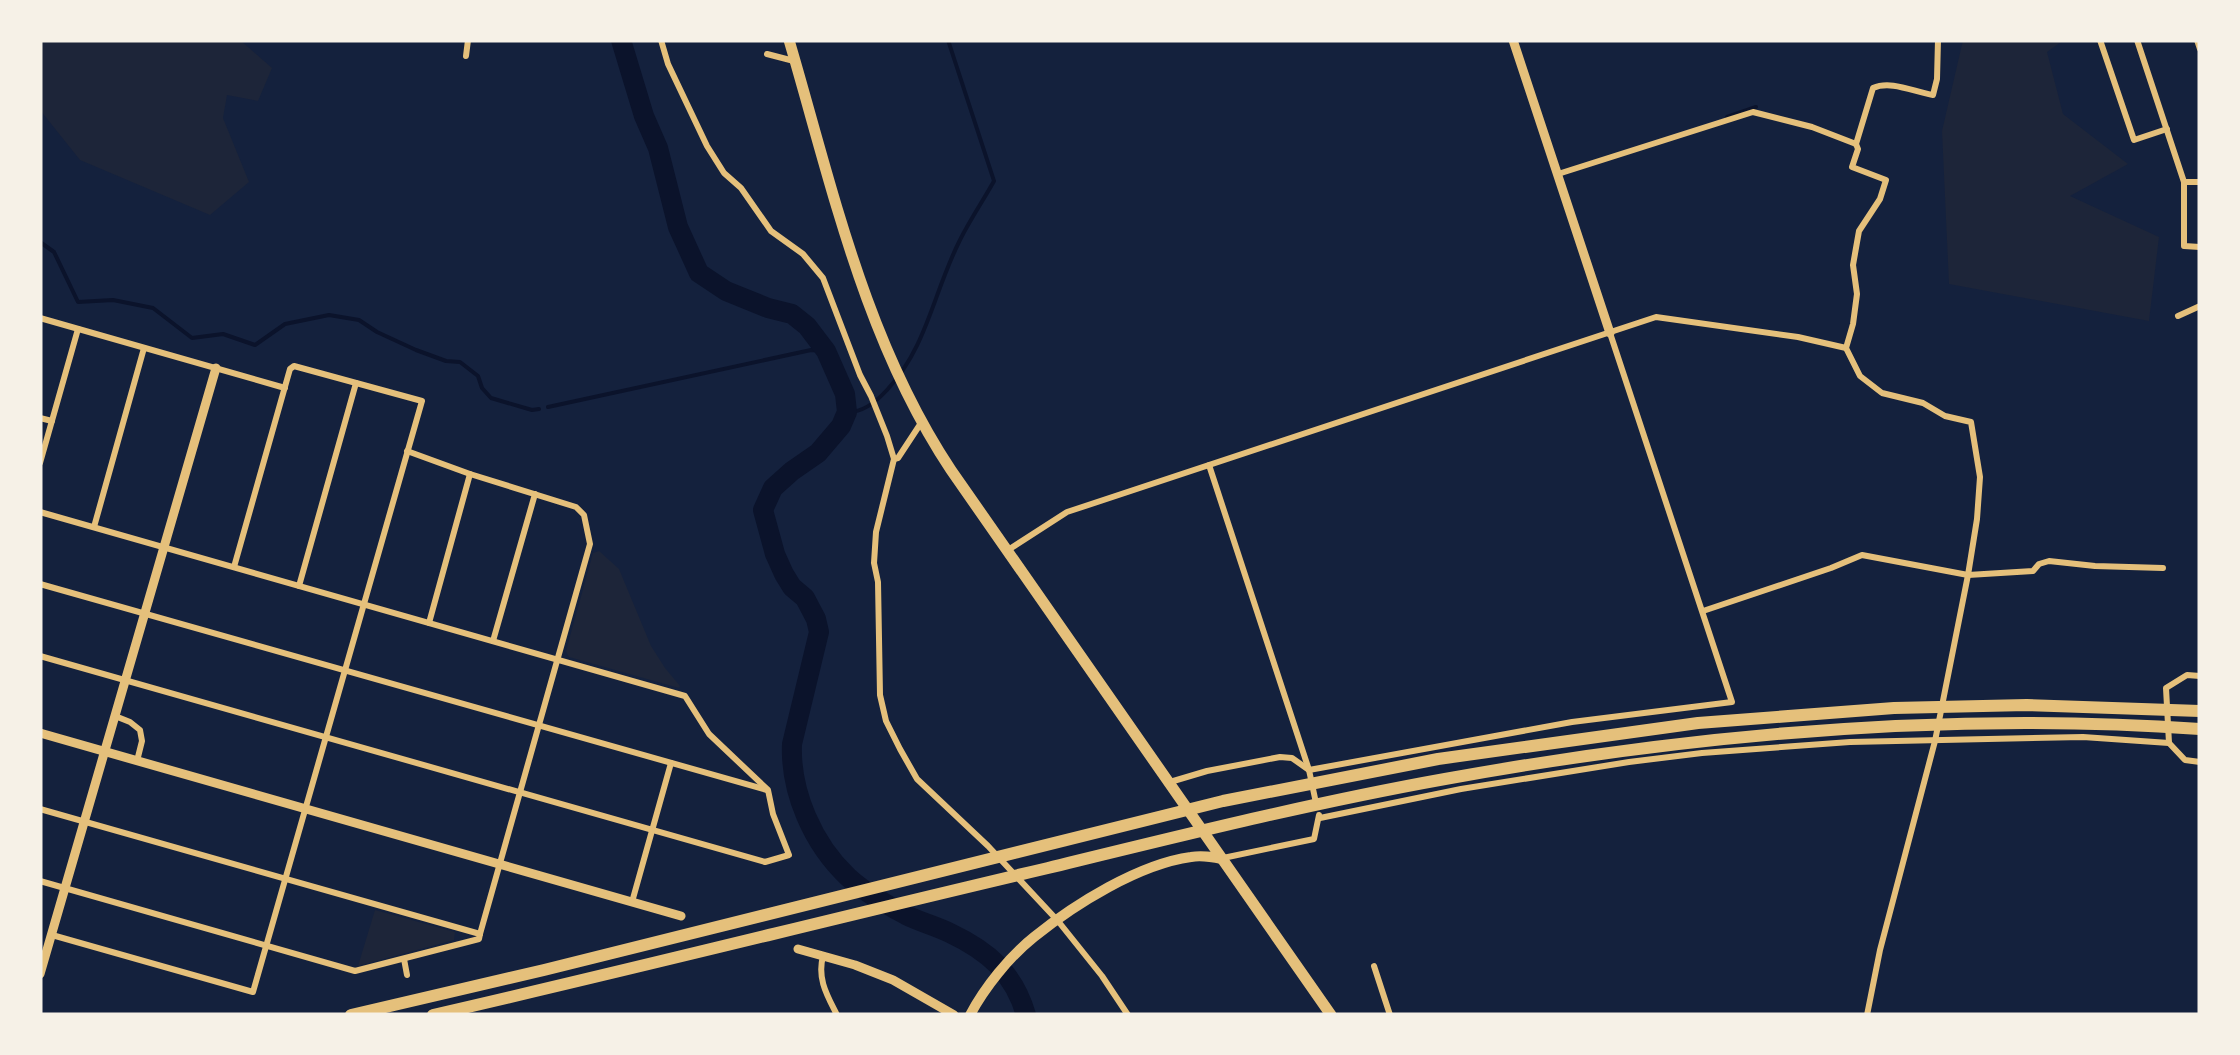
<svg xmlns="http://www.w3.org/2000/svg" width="2240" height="1055" font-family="'Zilla Slab',serif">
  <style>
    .green { fill: #1d2539 }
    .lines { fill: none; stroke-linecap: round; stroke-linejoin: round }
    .stream { stroke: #0b132b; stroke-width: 4 }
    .river { stroke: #0b132b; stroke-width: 20 }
    .minor { stroke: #e5c07b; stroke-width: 6 }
    .tertiary { stroke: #e5c07b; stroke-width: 9 }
    .primary { stroke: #e5c07b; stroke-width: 10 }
    .trunk { stroke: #e5c07b; stroke-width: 11 }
    .motorway { stroke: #e5c07b; stroke-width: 12 }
  </style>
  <rect width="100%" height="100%" fill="#14213d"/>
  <g class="green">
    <polygon points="40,40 240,40 272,68 258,101 227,95 223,118 249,182 210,215 80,160 40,110"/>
    <polygon points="1963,40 2064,40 2047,52 2063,114 2128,164 2070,196 2159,237 2149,321 1949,284 1942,131"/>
    <polygon points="599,551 619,569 651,646 665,668 680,686 679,688 569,657 566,651 593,553"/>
    <polygon points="375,910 455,932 454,940 358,966"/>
  </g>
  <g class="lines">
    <g class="stream">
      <polyline points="1727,117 1756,107"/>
      <polyline points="40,242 54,252 78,302 113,300 153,308 192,338 223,334 255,345 285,324 329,315 359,320 377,332 416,350 446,361 460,362 478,376 482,388 491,398 532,410 539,409"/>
      <polyline points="548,407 811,350 826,351"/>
      <path d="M847,412C863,413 876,402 887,390C927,347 933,294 959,242C969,221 983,201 994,181L948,40"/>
    </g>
    <path class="river" d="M621,40L644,116L658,148L678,227L699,273L726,291L768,308L792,314L807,326L826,351L845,394L847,412L841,426L818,453L792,471L773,488L763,510L775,554L784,574L792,587L805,598L816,619L819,632L792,744C790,792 813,844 848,877C862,890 889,906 906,915C920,922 936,926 950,933C988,951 1014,973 1026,1015"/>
    <g class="minor">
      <polyline points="661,40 668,64 707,146 724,173 741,188 771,231 803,254 823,278 860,375 871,396 887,436 894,459 876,532 874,563 878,582 880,695 886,721 900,749 917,779 988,846 1058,921 1102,976 1128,1015"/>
      <polyline points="2100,40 2134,140 2167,129"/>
      <polyline points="2137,40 2184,182 2184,246 2200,247"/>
      <polyline points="2197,40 2200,49"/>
      <polyline points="767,54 794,61"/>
      <polyline points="466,56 468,40"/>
      <polyline points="1558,174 1753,112 1812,127 1856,144"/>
      <polyline points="2184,182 2200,182"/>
      <polyline points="2178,316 2200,306"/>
      <polyline points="40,318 285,388"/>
      <polyline points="40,418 52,421"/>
      <polyline points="407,451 470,474 576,507 584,515 590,544 480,934"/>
      <polyline points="894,459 898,458 921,423"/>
      <polyline points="40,463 78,329"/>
      <polyline points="1209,465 1309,770 1316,803"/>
      <polyline points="40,512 685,696 709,734 768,790 773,814 789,855 765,862 40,656"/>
      <polyline points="94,527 144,348"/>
      <polyline points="1008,550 1067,512 1656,317 1798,337 1846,348"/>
      <polyline points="40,584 767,790"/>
      <polyline points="299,586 356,383"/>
      <polyline points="1703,611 1831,568 1862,555 1968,575 2033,571 2039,564 2049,561 2095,566 2163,568"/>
      <polyline points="429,623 470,474"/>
      <polyline points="493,641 535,494"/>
      <polyline points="2200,676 2187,675 2166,688 2169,743 2185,760 2200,762"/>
      <polyline points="115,716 130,722 140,730 142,741 137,761"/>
      <polyline points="1170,782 1207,771 1280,757 1292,758 1309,770 1572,722 1732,702 1610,333"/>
      <polyline points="40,809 480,934"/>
      <polyline points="1320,818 1461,789 1629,762 1702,753 1850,742 2083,737 2169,743"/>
      <polyline points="1223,858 1314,839 1319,815"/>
      <polyline points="40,881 355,971 479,939 480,934"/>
      <polyline points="632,902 671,763"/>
      <polyline points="52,935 253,992 422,401 294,366 290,369 234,567"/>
      <path d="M823,956C817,979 827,995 837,1015"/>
      <polyline points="404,959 407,975"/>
      <polyline points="1374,966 1390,1015"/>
      <path d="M1867,1015L1880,950L1935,741L1968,575L1977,519L1980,477L1971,422L1945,416L1923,403L1882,393L1860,376L1846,348L1853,324L1857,294L1853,265L1859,231L1880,199L1886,180L1852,167L1858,149L1856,144L1873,88C1891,80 1914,92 1933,95L1937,79L1938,40"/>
    </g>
    <g class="tertiary">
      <polyline points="1513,40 1610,333"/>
      <polyline points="40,733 681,916"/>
      <polyline points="798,949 855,965 893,980 954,1015"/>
      <polyline points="40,974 216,368"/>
    </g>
    <path class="primary" d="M970,1015C985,987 1009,957 1034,937C1075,904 1139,864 1191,857C1202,855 1212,857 1222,859"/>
    <path class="trunk" d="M789,40C832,186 865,341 951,470L1331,1015"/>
    <g class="motorway">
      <polyline points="351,1015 544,970 1223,801 1438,759 1698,723 1894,708 2027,705 2200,711"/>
      <path d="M433,1015C638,968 843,916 1048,868C1179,836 1311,803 1445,779C1693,734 1948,711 2200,729"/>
    </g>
  </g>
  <rect width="2240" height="1055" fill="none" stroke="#f6f1e7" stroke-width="85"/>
</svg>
